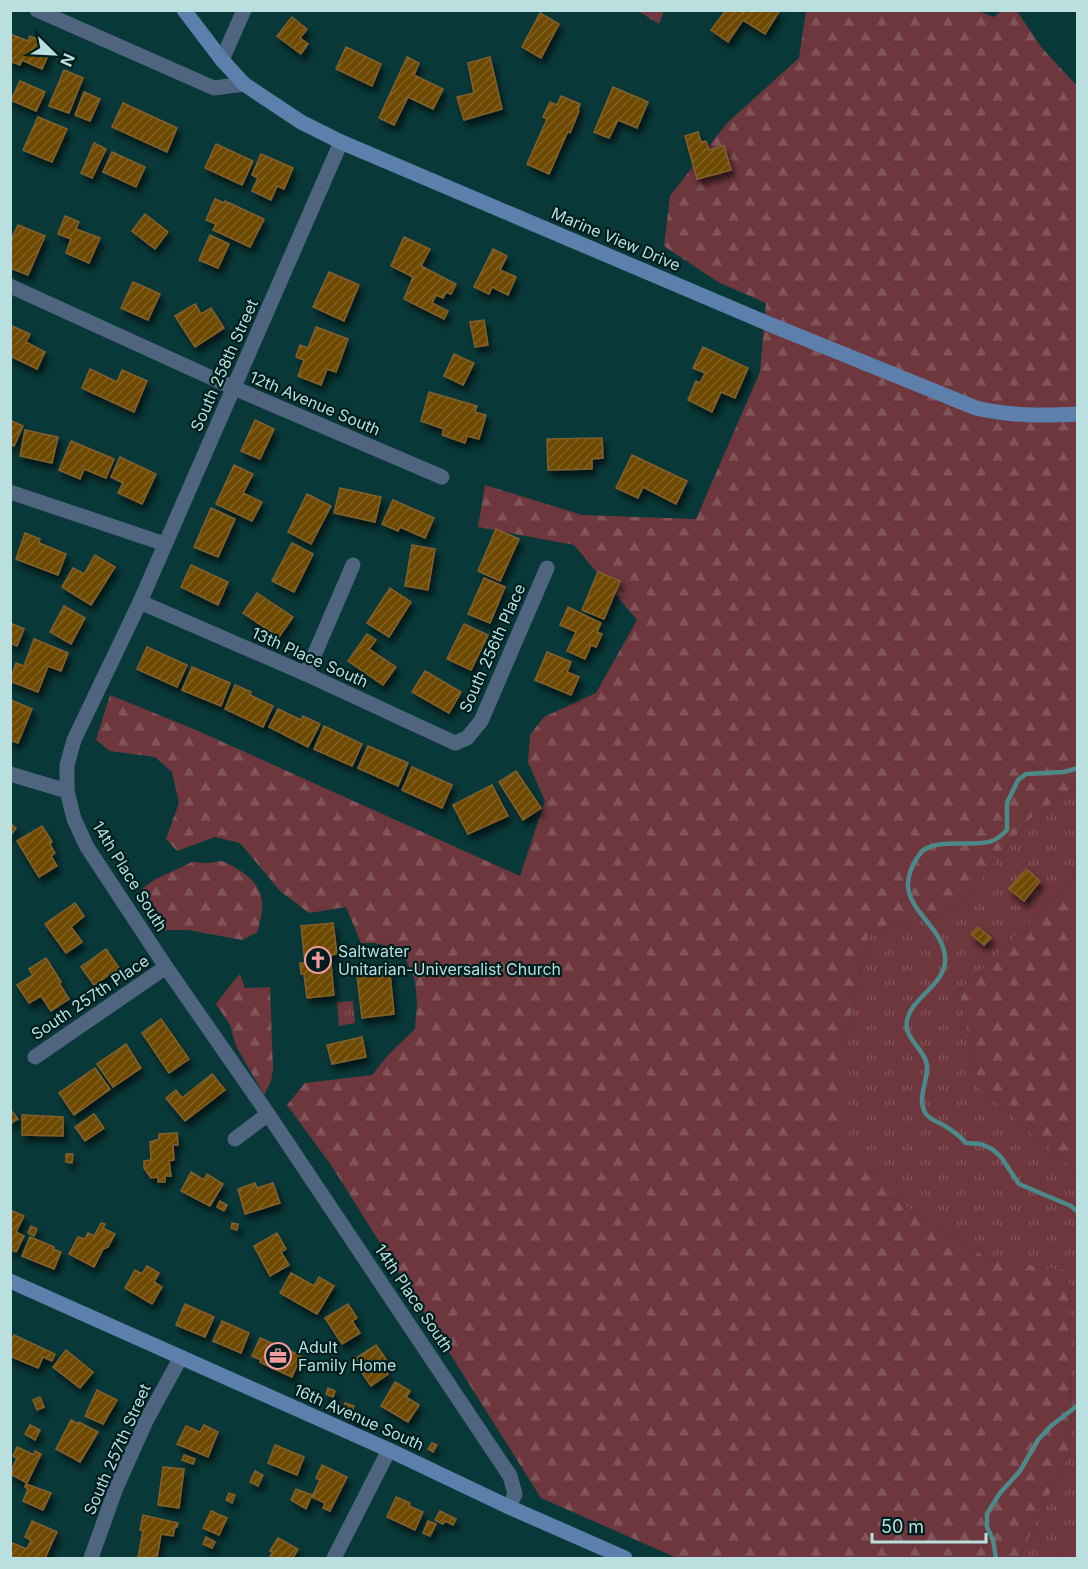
<svg xmlns="http://www.w3.org/2000/svg" width="1088" height="1569" font-family="Inter,sans-serif">
  <style>
    .forest { fill: url(#forest-firs) }
    .park { fill: url(#park-tufts) }
    .lines { fill: none; stroke-linecap: round; stroke-linejoin: round }
    .stream { stroke: #4c8a89; stroke-width: 4.5 }
    .building { fill: url(#building-hatch); stroke: #82602e; stroke-width: 1.5; filter: url(#shadow) }
    .minor { stroke: #4e647f; stroke-width: 15 }
    .secondary { stroke: #5d7fab; stroke-width: 15 }
    .labels { text-anchor: middle; dominant-baseline: central; stroke-width: 4.5; stroke-linejoin: round; paint-order: stroke }
    .street-label { font-size: 16px; fill: #b9dfde; stroke: #001e1e }
    .poi-label { font-size: 16px; fill: #b9dfde; stroke: #001e1e; text-anchor: start }
  </style>
  <defs>
    <pattern id="forest-firs" width="22" height="20" patternUnits="userSpaceOnUse" patternTransform="scale(1.5)"><rect width="22" height="20" fill="#6e373d"/><path d="M5 1l3.5 6h-7zM16 11l3.5 6h-7z" fill="#815459"/></pattern>
    <pattern id="park-tufts" width="24" height="20" patternUnits="userSpaceOnUse" patternTransform="scale(1.5)"><rect width="24" height="20" fill="#6e373d"/><path d="M3 7l-1-3M5 7V3M7 7l1-3M15 17l-1-3M17 17v-4M19 17l1-3" fill="none" stroke="#815459"/></pattern>
    <pattern id="building-hatch" width="6" height="6" patternUnits="userSpaceOnUse" patternTransform="scale(1.5)"><rect width="6" height="6" fill="#6e4801"/><path d="M-1 1l2-2M0 6l6-6M5 7l2-2" fill="none" stroke="#816226"/></pattern>
    <filter id="shadow"><feDropShadow dx="3.5" dy="6" stdDeviation="3" flood-color="#0009"/></filter>
  </defs>
  <rect width="100%" height="100%" fill="#093838"/>
  <g class="forest">
    <polygon points="974,10 994,17 1001,11 1017,11 1041,47 1077,86 1077,786 1030,819 958,907 869,932 844,1047 844,1133 901,1203 987,1258 1069,1270 1071,1450 1019,1558 677,1558 541,1498 331,1165 287,1105 305,1083 372,1075 390,1053 415,1029 417,1004 415,980 402,950 375,943 361,943 346,907 309,913 280,891 240,843 215,837 177,851 166,839 179,803 172,772 155,757 110,751 96,740 110,695 196,730 520,876 545,801 528,762 530,735 544,717 596,693 637,620 574,545 478,527 485,485 582,515 696,519 760,372 766,303 718,282 664,246 670,196 727,123 799,58 806,11"/>
    <polygon points="638,11 664,11 659,24"/>
    <path d="M222,861C240,869 261,881 262,904C263,913 259,923 258,932L242,940L188,930H164L155,924L145,912L140,900L142,889L154,880L192,862L208,863Z"/>
    <polygon points="1077,876 1077,1173 979,1087 959,992"/>
    <path d="M240,974L245,988L270,987L273,1070L271,1081L264,1095L236,1046L230,1025L216,1004C224,994 231,983 240,974Z"/>
    <polygon points="1077,1522 1077,1558 1061,1558"/>
  </g>
  <g class="park">
    <polygon points="1077,786 1077,876 959,992 979,1087 1077,1173 1078,1522 1061,1558 1019,1558 1071,1450 1069,1271 987,1258 901,1203 844,1134 844,1047 869,932 958,907 1030,819"/>
    <polygon points="353,1001 355,1023 339,1026 337,1002"/>
  </g>
  <g class="lines">
    <g class="stream">
      <path d="M1078,768L1064,772L1026,774L1018,780L1007,803V830C1003,834 999,838 992,841C973,848 931,836 919,855C885,904 940,917 945,956C948,985 911,996 907,1021C903,1038 926,1050 927,1066C928,1082 916,1099 926,1114C930,1120 939,1122 945,1126C953,1131 960,1136 966,1143L981,1144L992,1149L1001,1157L1019,1184L1071,1206L1078,1212"/>
      <polyline points="996,1558 993,1540 987,1527 987,1514 1000,1493 1020,1471 1038,1440 1051,1426 1078,1405"/>
    </g>
  </g>
  <g class="building">
    <polygon points="726,10 780,10 765,34 743,20 728,42 711,30"/>
    <polygon points="540,13 559,24 541,58 522,47"/>
    <polygon points="292,17 307,29 300,38 308,44 301,54 277,36"/>
    <polygon points="10,34 28,41 30,36 41,41 39,46 50,51 42,69 22,60 20,65 10,61"/>
    <polygon points="346,47 381,64 372,86 336,69"/>
    <polygon points="407,57 419,63 414,75 443,89 433,109 408,97 394,125 379,118"/>
    <polygon points="490,57 502,109 464,120 457,97 474,93 468,63"/>
    <polygon points="64,70 83,78 69,113 49,106"/>
    <polygon points="20,81 45,92 36,111 11,100"/>
    <polygon points="613,87 648,102 637,128 618,120 609,138 594,132"/>
    <polygon points="84,92 100,99 90,121 75,115"/>
    <polygon points="561,96 580,104 578,110 579,111 570,133 568,131 549,174 527,164 547,119 543,117 550,102 557,105"/>
    <polygon points="123,103 177,128 167,152 112,127"/>
    <polygon points="38,117 67,129 52,162 23,150"/>
    <polygon points="698,132 701,142 706,141 709,150 724,146 731,170 697,179 685,136"/>
    <polygon points="94,143 106,149 92,178 81,173"/>
    <polygon points="216,144 253,161 242,185 205,168"/>
    <polygon points="112,152 145,167 136,187 103,172"/>
    <polygon points="261,154 293,168 284,189 277,186 271,200 252,191 258,178 252,175"/>
    <polygon points="215,199 224,203 225,201 264,219 250,247 213,230 216,224 206,220"/>
    <polygon points="145,214 168,232 155,249 132,231"/>
    <polygon points="65,216 79,222 76,229 100,238 89,263 66,253 71,239 58,234"/>
    <polygon points="18,225 45,236 28,275 10,268 10,242"/>
    <polygon points="210,235 229,244 218,268 199,260"/>
    <polygon points="404,237 430,249 421,266 456,284 451,294 446,292 443,298 436,295 432,303 448,311 444,319 404,299 413,277 391,266"/>
    <polygon points="493,249 507,256 500,270 516,277 508,295 492,287 489,294 474,287"/>
    <polygon points="329,272 359,285 344,321 313,307"/>
    <polygon points="133,282 160,294 148,320 121,308"/>
    <polygon points="195,304 201,314 211,308 224,328 195,347 175,316"/>
    <polygon points="484,320 488,345 475,347 470,322"/>
    <polygon points="10,325 30,334 26,342 45,352 37,369 10,356"/>
    <polygon points="316,327 348,339 336,372 327,369 321,385 298,376 304,360 296,357 300,345 308,348"/>
    <polygon points="703,347 748,368 735,398 721,392 712,412 688,400 696,381 700,383 705,373 693,368"/>
    <polygon points="454,354 474,363 463,385 444,376"/>
    <polygon points="90,369 117,382 122,370 147,381 134,412 82,388"/>
    <polygon points="429,392 477,406 475,412 486,415 479,439 467,436 465,443 442,435 444,429 421,421"/>
    <polygon points="10,420 23,426 14,446 10,444"/>
    <polygon points="255,420 274,429 260,459 241,451"/>
    <polygon points="25,430 58,437 52,463 20,456"/>
    <polygon points="602,438 603,458 592,459 592,469 548,470 547,439"/>
    <polygon points="71,441 114,459 106,478 84,469 80,479 59,470"/>
    <polygon points="632,455 687,481 676,504 643,487 638,498 616,488"/>
    <polygon points="120,457 156,474 142,504 118,493 123,483 111,477"/>
    <polygon points="234,465 253,474 243,493 262,502 252,521 216,504"/>
    <polygon points="340,488 381,497 375,522 334,513"/>
    <polygon points="307,494 331,506 311,544 288,532"/>
    <polygon points="393,500 434,518 425,538 400,527 398,531 382,524"/>
    <polygon points="211,508 235,519 218,557 194,547"/>
    <polygon points="496,529 519,539 500,581 478,571"/>
    <polygon points="25,533 40,539 39,543 66,554 58,575 16,559"/>
    <polygon points="292,543 313,554 294,592 272,581"/>
    <polygon points="412,545 435,549 428,590 405,586"/>
    <polygon points="95,555 115,567 91,605 62,587 73,568 84,574"/>
    <polygon points="191,565 228,582 218,605 181,587"/>
    <polygon points="598,572 620,581 604,619 582,610"/>
    <polygon points="484,578 505,587 490,623 468,614"/>
    <polygon points="390,588 411,602 389,637 367,623"/>
    <polygon points="257,593 293,617 279,637 243,613"/>
    <polygon points="64,606 85,618 71,644 50,632"/>
    <polygon points="568,607 601,623 597,632 602,634 596,647 591,645 585,659 567,651 576,632 560,625"/>
    <polygon points="10,623 24,629 17,646 10,643"/>
    <polygon points="464,624 488,635 471,670 447,659"/>
    <polygon points="367,634 376,640 369,649 396,667 383,685 348,661"/>
    <polygon points="34,639 68,653 61,671 48,666 38,692 10,681 16,663 24,666"/>
    <polygon points="147,647 187,665 177,687 137,669"/>
    <polygon points="547,652 571,662 567,672 579,677 571,695 535,680"/>
    <polygon points="192,667 230,683 221,706 182,690"/>
    <polygon points="425,671 461,692 449,713 412,692"/>
    <polygon points="235,685 251,692 250,695 273,706 263,727 225,709"/>
    <polygon points="11,700 32,709 18,743 10,740"/>
    <polygon points="278,709 301,720 303,716 320,724 308,747 269,727"/>
    <polygon points="324,726 362,744 352,766 314,749"/>
    <polygon points="368,746 408,763 398,786 358,768"/>
    <polygon points="412,767 452,785 442,808 402,790"/>
    <polygon points="516,771 541,808 523,820 499,782"/>
    <polygon points="492,785 508,816 468,834 453,805"/>
    <polygon points="10,823 16,828 10,836"/>
    <polygon points="42,826 52,842 50,844 55,853 51,856 57,866 39,877 17,841"/>
    <polygon points="1026,869 1040,881 1024,901 1009,889"/>
    <polygon points="75,903 84,916 71,927 82,942 66,953 45,924"/>
    <polygon points="333,923 337,954 330,955 334,995 307,998 304,974 301,974 300,963 305,963 301,926"/>
    <polygon points="978,927 991,938 984,945 971,934"/>
    <polygon points="106,949 119,968 94,985 81,967"/>
    <polygon points="46,958 61,982 59,983 69,999 51,1011 41,996 29,1003 17,985 33,975 29,969"/>
    <polygon points="389,964 394,1014 362,1018 356,967"/>
    <polygon points="161,1019 189,1059 169,1073 142,1033"/>
    <polygon points="362,1037 366,1057 332,1064 327,1045"/>
    <polygon points="126,1044 141,1068 113,1087 97,1064"/>
    <polygon points="95,1068 110,1089 74,1115 59,1093"/>
    <polygon points="212,1074 225,1090 185,1121 166,1098 176,1090 182,1098"/>
    <polygon points="10,1109 18,1119 10,1124"/>
    <polygon points="94,1114 104,1128 85,1141 75,1127"/>
    <polygon points="22,1115 63,1117 63,1136 22,1135"/>
    <polygon points="177,1133 178,1145 173,1145 174,1160 169,1161 171,1176 165,1176 165,1182 158,1182 158,1177 151,1178 144,1168 144,1161 151,1160 150,1142 159,1139 159,1134"/>
    <polygon points="66,1154 73,1154 72,1163 66,1162"/>
    <polygon points="191,1172 204,1180 207,1174 223,1184 210,1206 181,1191"/>
    <polygon points="255,1183 257,1188 273,1183 280,1203 245,1214 238,1189"/>
    <polygon points="220,1201 227,1205 224,1211 217,1207"/>
    <polygon points="10,1210 24,1216 16,1232 24,1236 16,1252 10,1249"/>
    <polygon points="101,1223 105,1224 103,1228 115,1234 108,1247 103,1249 94,1267 69,1254 78,1237 85,1239 88,1233 94,1236"/>
    <polygon points="232,1223 238,1224 237,1230 231,1228"/>
    <polygon points="31,1226 37,1229 34,1236 28,1233"/>
    <polygon points="277,1233 286,1249 281,1252 289,1265 270,1276 254,1246"/>
    <polygon points="30,1237 54,1247 53,1249 61,1252 54,1269 22,1256"/>
    <polygon points="147,1266 159,1273 154,1282 162,1287 152,1304 125,1288 135,1270 142,1274"/>
    <polygon points="291,1273 314,1286 319,1277 334,1286 317,1314 280,1293"/>
    <polygon points="185,1304 214,1317 205,1337 176,1325"/>
    <polygon points="348,1304 357,1318 352,1321 360,1333 342,1344 325,1318"/>
    <polygon points="222,1321 249,1333 241,1353 213,1341"/>
    <polygon points="14,1335 55,1354 52,1361 43,1357 38,1368 10,1356 10,1343"/>
    <polygon points="260,1338 301,1356 292,1377 272,1368 260,1362 261,1360 252,1356"/>
    <polygon points="376,1345 386,1359 380,1363 388,1374 371,1386 353,1360"/>
    <polygon points="66,1350 93,1372 80,1388 53,1367"/>
    <polygon points="395,1382 410,1391 406,1397 419,1405 408,1422 381,1406"/>
    <polygon points="328,1388 335,1391 333,1397 326,1394"/>
    <polygon points="97,1390 117,1400 103,1424 85,1416"/>
    <polygon points="40,1397 44,1407 37,1410 33,1400"/>
    <polygon points="345,1403 354,1406 352,1411 343,1408"/>
    <polygon points="354,1413 361,1415 358,1421 352,1418"/>
    <polygon points="71,1420 78,1424 79,1422 98,1432 80,1462 56,1449"/>
    <polygon points="30,1425 40,1430 35,1440 25,1434"/>
    <polygon points="204,1425 218,1432 208,1457 177,1444 186,1426 200,1432"/>
    <polygon points="432,1443 437,1445 433,1452 428,1449"/>
    <polygon points="275,1445 304,1457 297,1475 268,1463"/>
    <polygon points="17,1447 34,1455 35,1451 41,1454 27,1483 10,1474 17,1458 13,1456"/>
    <polygon points="184,1455 195,1459 193,1464 182,1460"/>
    <polygon points="322,1465 347,1477 330,1511 323,1508 325,1503 312,1497 320,1480 316,1478"/>
    <polygon points="163,1467 184,1469 179,1508 158,1505"/>
    <polygon points="255,1471 263,1475 258,1486 250,1482"/>
    <polygon points="26,1484 51,1493 43,1510 23,1501 28,1489 25,1487"/>
    <polygon points="296,1489 312,1495 306,1509 291,1500"/>
    <polygon points="229,1493 235,1495 232,1503 226,1500"/>
    <polygon points="396,1497 410,1503 409,1506 423,1512 415,1530 387,1517"/>
    <polygon points="211,1511 227,1518 219,1535 203,1528"/>
    <polygon points="440,1511 456,1519 453,1525 445,1521 443,1524 435,1520"/>
    <polygon points="143,1515 178,1523 177,1527 175,1527 173,1536 161,1534 157,1558 138,1557 143,1531 140,1530"/>
    <polygon points="32,1521 57,1532 45,1558 17,1558 10,1556 10,1542 27,1549 31,1540 25,1537"/>
    <polygon points="428,1521 436,1524 430,1536 423,1533"/>
    <polygon points="206,1537 215,1542 212,1548 203,1544"/>
    <polygon points="278,1538 298,1549 293,1558 269,1558 273,1552 270,1551"/>
  </g>
  <g class="lines">
    <g class="minor">
      <polyline points="37,10 214,88 244,84"/>
      <polyline points="222,60 244,10"/>
      <polyline points="341,142 140,602 74,740 67,765 67,791 74,819 87,847 166,967 268,1114 510,1476 515,1494 509,1507"/>
      <polyline points="10,286 234,388 442,477"/>
      <polyline points="10,492 165,544"/>
      <polyline points="140,602 306,674 455,743 467,738 481,721 547,568"/>
      <polyline points="306,674 353,565"/>
      <polyline points="10,774 67,791"/>
      <polyline points="35,1057 166,967"/>
      <polyline points="235,1139 268,1114"/>
      <polyline points="91,1558 116,1488 146,1421 181,1357"/>
      <polyline points="334,1558 389,1450"/>
    </g>
    <g class="secondary">
      <path d="M184,10L222,60L244,84L301,122L341,142L769,324L976,408C1010,416 1043,416 1078,414"/>
      <polyline points="10,1281 389,1450 509,1507 625,1558"/>
    </g>
  </g>
  <defs>
    <symbol id="church-ring" viewBox="-11 -11 22 22"><circle r="9.5" fill="#001e1e" stroke="#f49aa1" stroke-width="1.5"/><path d="M-1.2-6h2.4v3.5h3.3v2.4h-3.3V6h-2.4V-.1h-3.3v-2.4h3.3Z" fill="#f49aa1"/></symbol>
    <symbol id="office-ring" viewBox="-11 -11 22 22"><circle r="9.5" fill="#001e1e" stroke="#f49aa1" stroke-width="1.5"/><path d="M-6-3h4V-5.5h4V-3h4V5H-6ZM-1-4.5V-3h2v-1.5ZM-6 0V1H6V0Z" fill="#f49aa1"/></symbol>
  </defs>
  <g fill-rule="evenodd">
    <use href="#church-ring" x="303" y="945" width="30" height="30"/>
    <use href="#office-ring" x="263" y="1341" width="30" height="30"/>
  </g>
  <g class="labels">
    <g class="street-label">
      <text transform="translate(616 239) rotate(23)">Marine View Drive</text>
      <text transform="translate(224 365) rotate(-66)">South 258th Street</text>
      <text transform="translate(315 403) rotate(23)">12th Avenue South</text>
      <text transform="translate(492 648) rotate(-66)">South 256th Place</text>
      <text transform="translate(310 657) rotate(24)">13th Place South</text>
      <text transform="translate(130 876) rotate(58)">14th Place South</text>
      <text transform="translate(90 997) rotate(-34)">South 257th Place</text>
      <text transform="translate(414 1298) rotate(56)">14th Place South</text>
      <text transform="translate(359 1417) rotate(24)">16th Avenue South</text>
      <text transform="translate(117 1449) rotate(-66)">South 257th Street</text>
    </g>
    <g class="poi-label">
      <text x="338" y="951">Saltwater<tspan x="338" dy="18">Unitarian-Universalist Church</tspan></text>
      <text x="298" y="1347">Adult<tspan x="298" dy="18">Family Home</tspan></text>
    </g>
  </g>
  <rect width="1088" height="1569" fill="none" stroke="#b9dfde" stroke-width="24"/>
  <g transform="translate(54 54) rotate(114)" stroke="#001e1e" stroke-width="4.5" paint-order="stroke">
  <path d="M0-4.5L10 22L0 15L-10 22Z" fill="#b9dfde"/>
  <text y="-9" font-size="16" font-weight="bold" text-anchor="middle" fill="#b9dfde">N</text>
  </g>
  <path d="M872 1533v9h114v-9" fill="none" stroke="#b9dfde" stroke-width="3"/>
  <text x="881" y="1533" font-size="18" fill="#b9dfde" stroke="#001e1e" stroke-width="4.5" paint-order="stroke">50 m</text>
</svg>
